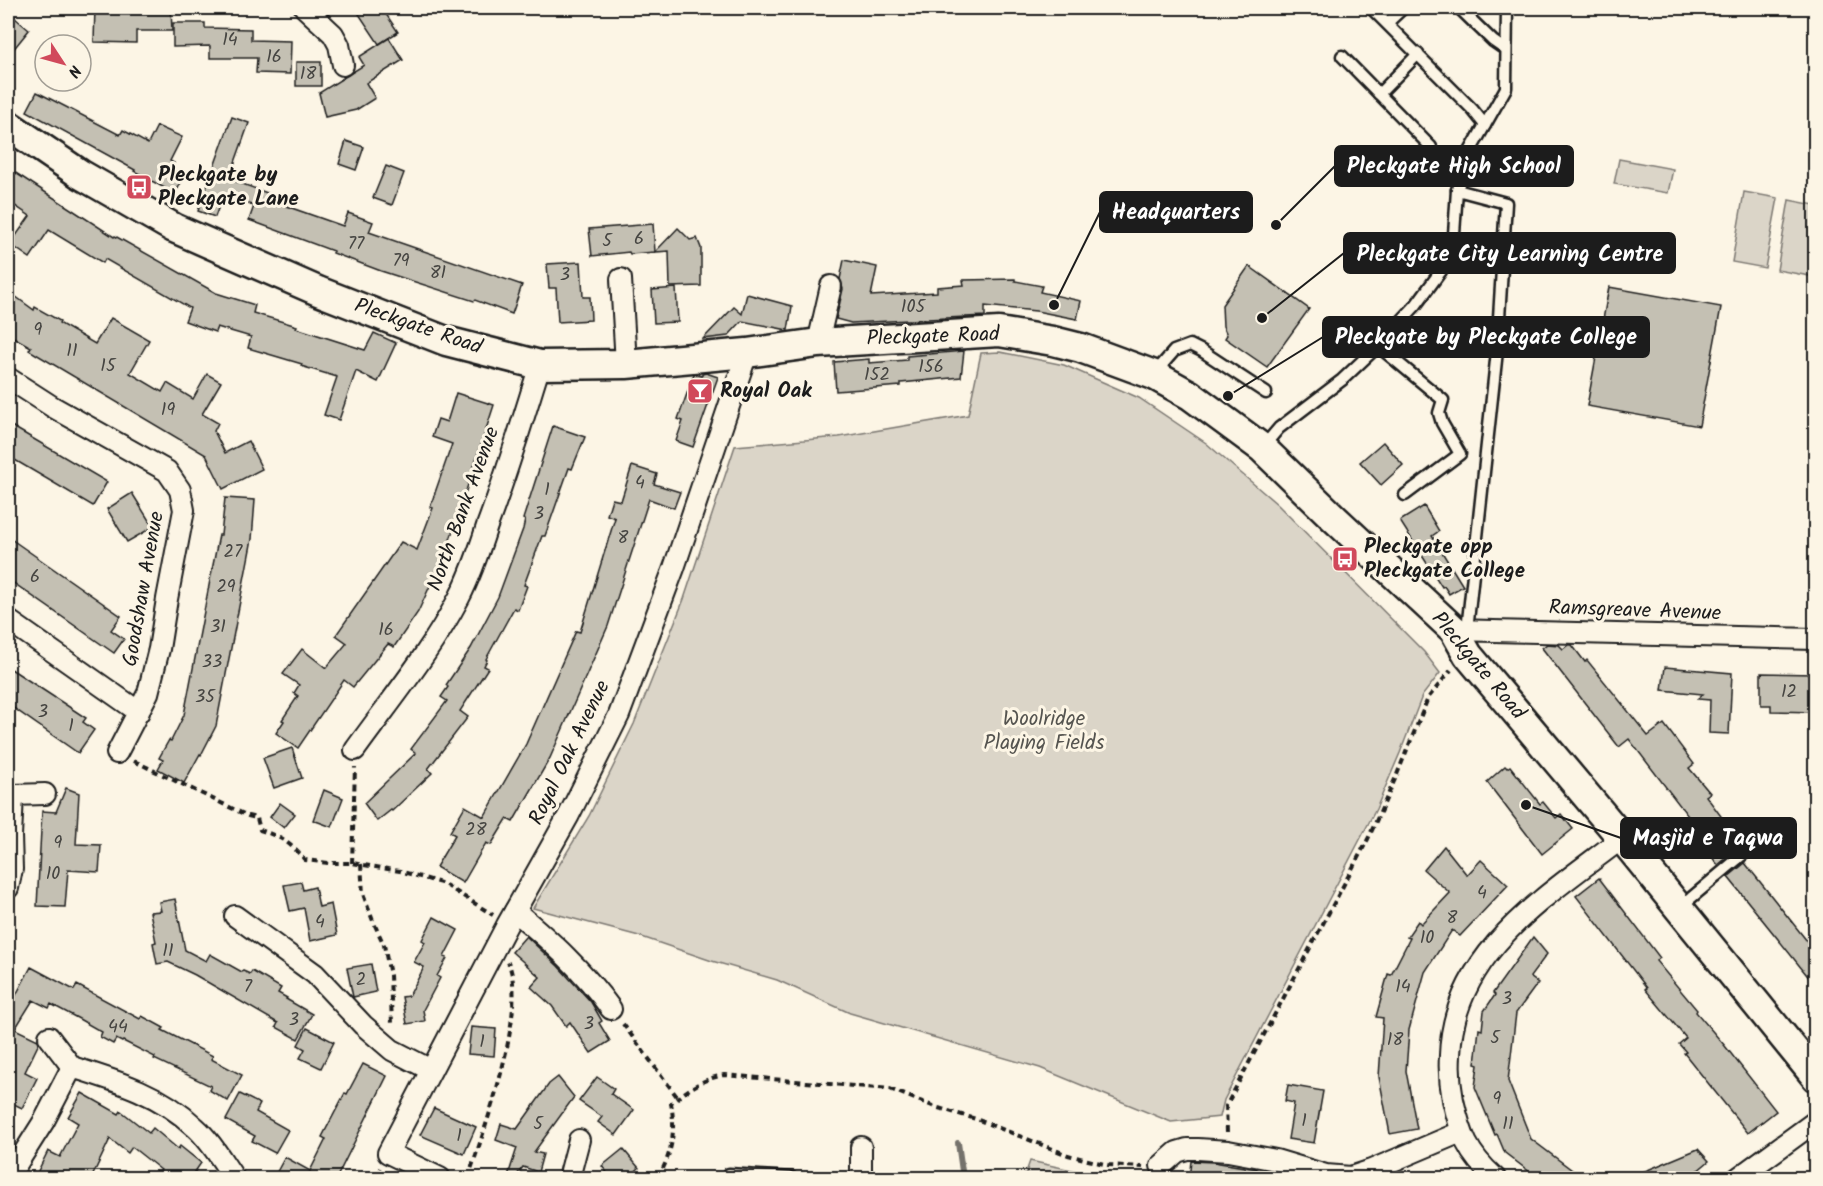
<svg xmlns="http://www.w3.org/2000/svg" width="1823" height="1186" font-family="Kalam,sans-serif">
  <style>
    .green { fill: #dbd5c8; stroke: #7c7872; stroke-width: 1.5 }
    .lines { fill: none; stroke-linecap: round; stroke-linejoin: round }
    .stream { stroke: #75726c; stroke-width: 6 }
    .building { fill: #c4c0b3; stroke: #1c1c1c; stroke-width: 1.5 }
    .lane-casing { stroke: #1c1c1c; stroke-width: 15 }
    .street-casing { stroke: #1c1c1c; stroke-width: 24 }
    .secondary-casing { stroke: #1c1c1c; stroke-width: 33 }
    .path { stroke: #1c1c1c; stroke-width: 4; stroke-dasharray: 6 4.5; stroke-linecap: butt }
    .lane { stroke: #fcf5e5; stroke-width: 10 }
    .street { stroke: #fcf5e5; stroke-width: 20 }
    .secondary { stroke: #fcf5e5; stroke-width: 28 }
    .labels { text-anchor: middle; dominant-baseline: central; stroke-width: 6; stroke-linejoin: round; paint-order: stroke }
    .number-label { font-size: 18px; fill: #464542 }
    .poi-label { font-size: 21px; font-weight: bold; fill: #1c1c1c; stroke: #fcf5e5; text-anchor: start }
    .street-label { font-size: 21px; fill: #1c1c1c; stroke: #fcf5e5 }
    .park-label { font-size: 21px; fill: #555450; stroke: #fcf5e5 }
    .leader { fill: none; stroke: #1c1c1c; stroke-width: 2 }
    .callout-dot { fill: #1c1c1c; stroke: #fcf5e5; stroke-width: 2 }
    .callout { fill: #1c1c1c; stroke: #1c1c1c; stroke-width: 2 }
    .callout-label { font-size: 22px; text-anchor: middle; font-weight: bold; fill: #fff }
  </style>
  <rect width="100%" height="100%" fill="#fcf5e5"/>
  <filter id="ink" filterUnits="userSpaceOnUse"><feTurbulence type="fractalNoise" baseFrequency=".0167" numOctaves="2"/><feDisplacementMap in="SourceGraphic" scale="12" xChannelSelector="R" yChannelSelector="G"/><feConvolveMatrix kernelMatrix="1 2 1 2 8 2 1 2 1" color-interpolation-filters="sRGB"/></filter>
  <g filter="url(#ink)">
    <g class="green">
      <polygon points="1619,159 1673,169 1668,193 1614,184"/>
      <polygon points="1744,192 1778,198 1765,268 1732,262"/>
      <polygon points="1789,200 1815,205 1815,244 1810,276 1777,270"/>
      <polygon points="1000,352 1064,365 1139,398 1206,443 1278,505 1424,652 1440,673 1422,696 1400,753 1376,809 1224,1100 1220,1117 1171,1122 1040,1068 850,1013 777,980 712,961 639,936 533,908 589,816 634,724 684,599 735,446 839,437 968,415 981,353"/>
      <polygon points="1030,1161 1109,1178 1024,1178"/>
    </g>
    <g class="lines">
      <polyline class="stream" points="958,1143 963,1178"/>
    </g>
    <g class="building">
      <polygon points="95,8 171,8 172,31 136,31 136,43 94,42"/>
      <polygon points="355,8 382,8 398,32 379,44"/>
      <polygon points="8,12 29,30 8,56"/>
      <polygon points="173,23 205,23 205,28 251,29 251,40 291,41 290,74 256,73 257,58 210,58 210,46 173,47"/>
      <polygon points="389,38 403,60 366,83 375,98 356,110 325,117 319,93 364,65 359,57"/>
      <rect x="296" y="62" width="25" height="24"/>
      <polygon points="37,92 120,135 123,130 148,144 157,126 182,137 170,161 174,163 172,168 185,175 175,194 134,171 135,170 27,111"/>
      <polygon points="232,117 249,123 229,179 270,194 270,196 288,203 286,206 343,226 348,213 373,222 369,232 522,285 512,314 475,300 474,301 381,271 333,253 333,251 249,220 254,206 223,195 215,217 198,211"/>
      <polygon points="346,141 364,147 356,170 339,164"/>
      <polygon points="386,166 404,173 392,205 373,198"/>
      <polygon points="8,168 114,237 115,236 216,293 255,305 253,313 297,326 296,328 365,350 374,333 396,343 378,382 356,371 339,420 324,415 337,377 301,366 302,364 248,348 251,337 217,327 215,332 185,321 190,308 105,259 103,263 49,230 30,258 10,244 30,216 8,201"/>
      <polygon points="653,224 655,252 630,254 629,252 592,256 589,229"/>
      <polygon points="678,228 690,240 697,238 701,248 701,286 670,287 669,251 655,252"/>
      <polygon points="844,260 877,267 871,296 937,292 937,287 964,285 963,280 1015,279 1015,281 1042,286 1040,292 1081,301 1077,319 1036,311 985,306 985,316 851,323 836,319 843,289 840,279"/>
      <polygon points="581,262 583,297 590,297 591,320 558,322 556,288 549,288 547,264"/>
      <polygon points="1249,266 1309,309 1267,367 1225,338 1227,335 1223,326 1222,305"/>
      <polygon points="1609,287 1721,307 1699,426 1587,406"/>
      <polygon points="676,288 678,322 654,323 652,290"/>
      <polygon points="8,291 34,310 35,307 60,321 59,323 95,344 111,318 149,340 130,373 162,392 167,383 193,399 207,374 221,382 202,414 218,423 214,431 225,453 248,441 262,469 223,489 206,455 29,350 31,347 8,334"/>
      <polygon points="747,294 792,306 788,330 742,321 728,336 703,339 734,307 742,314"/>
      <polygon points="964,351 961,377 901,383 901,386 836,391 834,362 869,359 869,363 907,360 907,356"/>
      <polygon points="706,373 718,377 693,447 676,441 683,421 678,419 694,374 702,376 702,374"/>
      <polygon points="456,393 494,405 447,549 418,612 394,647 388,644 353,687 344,680 298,748 276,733 284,721 282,720 298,696 294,693 299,685 283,674 302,649 326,668 347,643 336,635 401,542 417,550 433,508 430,507 452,444 432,437 438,419 447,422"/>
      <polygon points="8,424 107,482 93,506 8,456"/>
      <polygon points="553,426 585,437 572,469 569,468 545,536 542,536 524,585 527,586 518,610 514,608 486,659 487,660 484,666 488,668 460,711 468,717 428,769 432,773 392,811 391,810 377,821 364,803 416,753 411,749 447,701 441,697 448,687 446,685 471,648 498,597 523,529 525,520 523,519"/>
      <polygon points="1383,442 1403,465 1381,485 1360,462"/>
      <polygon points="632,466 657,474 654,484 680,492 674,508 649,499 608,626 550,758 513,822 507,819 491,845 486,843 463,883 436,867 455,835 450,832 465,806 484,817 526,744 576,631 580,632 615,518 607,515 612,499 621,501"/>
      <polygon points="132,493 153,527 127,542 107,509"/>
      <polygon points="225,498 255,500 252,539 216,726 201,755 200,754 184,783 158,769 163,760 159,758 169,740 171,741 184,715 212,570 219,535 221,535"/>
      <polygon points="1424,506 1439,531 1432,536 1463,586 1449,594 1444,586 1442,587 1400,521"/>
      <polygon points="8,537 121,616 111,630 124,639 114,653 8,579"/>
      <polygon points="1547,644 1559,645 1563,649 1568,645 1572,645 1585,662 1587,660 1648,736 1664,724 1694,764 1689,768 1710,793 1706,796 1732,831 1724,837 1735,851 1718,865 1683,820 1688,816 1629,739 1619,747 1542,648"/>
      <polygon points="8,667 86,718 83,722 94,730 78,753 8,704"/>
      <polygon points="1665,667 1732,673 1729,734 1709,733 1710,700 1697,699 1703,694 1662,690"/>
      <polygon points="1761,673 1815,674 1815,712 1771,711 1771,705 1761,705"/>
      <polygon points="292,748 302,778 274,788 263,758"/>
      <polygon points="1505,766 1507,768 1510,766 1540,804 1543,802 1556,818 1561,814 1573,829 1542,854 1487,782"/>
      <polygon points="66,788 79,793 76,844 101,845 99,872 68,870 65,907 37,906 42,811 56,812"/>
      <polygon points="324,790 343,798 332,827 313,820"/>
      <polygon points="280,803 295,814 284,828 270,817"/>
      <polygon points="1444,846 1467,875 1481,860 1508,885 1460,936 1452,930 1425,972 1409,1030 1406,1071 1417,1129 1390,1134 1379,1077 1383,1018 1376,1017 1388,974 1391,975 1410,938 1407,937 1418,921 1421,924 1450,893 1424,870"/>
      <polygon points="1745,863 1815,951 1815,985 1728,877"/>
      <polygon points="1599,878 1660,958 1656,961 1697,1010 1696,1012 1725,1046 1776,1111 1748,1133 1684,1053 1686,1052 1679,1044 1686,1038 1645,989 1647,988 1576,896"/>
      <polygon points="301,882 303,890 315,887 319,907 331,904 337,935 310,941 304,908 290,911 284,885"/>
      <polygon points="175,899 185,950 206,961 210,954 242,972 243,971 250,974 252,971 281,988 278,993 287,998 286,999 312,1014 298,1039 276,1027 278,1023 195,975 168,962 157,964 153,943 156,942 150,912 161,911 159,902"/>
      <polygon points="434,917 458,930 444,957 447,958 437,976 440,978 423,1010 425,1021 407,1024 402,997 409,996 424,967 414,962 425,942 422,940"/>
      <polygon points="526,936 558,966 591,1002 602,1021 599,1023 610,1041 591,1053 570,1022 566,1026 552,1006 531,987 540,977 512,952"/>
      <polygon points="1533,937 1547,954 1530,977 1538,983 1516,1013 1508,1081 1531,1139 1584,1179 1539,1179 1505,1153 1497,1134 1495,1135 1475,1087 1478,1065 1475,1064 1479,1029 1482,1030 1484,1011 1495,995 1493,993"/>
      <polygon points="371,964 376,992 353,997 347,968"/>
      <polygon points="31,967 74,990 77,985 140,1019 142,1016 164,1028 162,1030 213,1056 211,1059 242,1075 228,1101 209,1090 211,1086 154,1059 155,1057 123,1041 122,1042 116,1039 113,1044 100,1037 102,1032 79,1019 51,1004 49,1008 33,1000 15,1029 38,1040 39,1043 25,1072 37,1078 22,1108 10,1102 8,1108 8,1010"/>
      <polygon points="471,1027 496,1029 494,1056 468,1054"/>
      <polygon points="307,1028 334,1042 321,1068 300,1058 305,1049 298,1045"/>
      <polygon points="363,1064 387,1076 336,1179 273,1179 285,1157 310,1171 326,1139 322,1137 345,1093 347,1094"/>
      <polygon points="558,1077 574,1097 534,1152 543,1154 538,1172 523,1167 514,1179 507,1179 517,1148 496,1140 501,1124 517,1129 549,1084"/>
      <polygon points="597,1077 614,1089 611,1094 634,1110 616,1135 598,1122 602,1117 579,1101"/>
      <polygon points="1288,1085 1323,1091 1314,1143 1288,1139 1294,1103 1285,1101"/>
      <polygon points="82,1093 119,1114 121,1111 149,1133 153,1128 178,1149 180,1146 201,1163 190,1179 153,1179 161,1170 132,1147 128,1153 110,1139 91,1179 34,1179 48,1151 60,1157 78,1123 68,1117"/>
      <polygon points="240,1094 260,1104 256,1112 288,1130 275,1153 252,1141 255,1136 226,1120"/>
      <polygon points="434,1108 476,1127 464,1154 420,1135"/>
      <polygon points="623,1149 639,1168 627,1179 612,1179 602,1166"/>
      <polygon points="1698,1149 1709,1161 1696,1172 1699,1179 1626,1179"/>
      <polygon points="1191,1161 1213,1162 1257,1169 1256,1179 1189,1179"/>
    </g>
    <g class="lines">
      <defs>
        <g id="lane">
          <polyline points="1371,8 1472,109 1485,125"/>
          <polyline points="1459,8 1493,41 1506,50"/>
          <polyline points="1387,23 1403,8"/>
          <polyline points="1342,56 1431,147"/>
          <polyline points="1379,94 1418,54"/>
          <polyline points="1457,190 1506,203 1497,351 1467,630"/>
          <polyline points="1378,346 1443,400 1439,413 1442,423 1460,454 1405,495"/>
          <polyline points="1154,374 1174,351 1190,345 1202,351 1266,393"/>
          <polyline points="1262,448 1279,428 1342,380 1378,346 1416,305 1441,271 1454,234 1457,190 1468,155 1506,88 1507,8"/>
          <polyline points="1679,908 1759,841"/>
          <polyline points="729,1174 792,1178"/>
        </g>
        <g id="street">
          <polyline points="305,8 333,34 339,45 343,65"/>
          <polyline points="621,279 626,364"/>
          <polyline points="818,343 831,286"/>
          <polyline points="8,378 53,407 167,471 180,490 184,510 167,599 159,649 148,693 117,753"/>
          <polyline points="8,620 139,712"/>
          <polyline points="1454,630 1816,639"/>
          <path d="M355,750C391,700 430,653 459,598C471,575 479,551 487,526C507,473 523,419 540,365"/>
          <polyline points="8,888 12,869 11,836 13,795 45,794"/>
          <path d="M515,911C552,942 583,970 611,1009"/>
          <polyline points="235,916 315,974 363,1025 392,1050 431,1070"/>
          <polyline points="49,1037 72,1067"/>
          <polyline points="1161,1166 1177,1152 1187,1149 1198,1149 1228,1151 1276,1160 1326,1175 1351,1177 1369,1171"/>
          <path d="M8,1178L44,1121L72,1067C117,1081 161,1094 195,1127C211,1141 222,1161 234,1178"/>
          <polyline points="440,1178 388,1153 507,925 569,815 619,715 674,568 747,353"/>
          <polyline points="569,1178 579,1140"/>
          <polyline points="861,1178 861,1147"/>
          <polyline points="1366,1178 1369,1171 1461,1132"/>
          <path d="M1495,1178C1467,1153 1461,1135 1453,1100C1450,1085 1449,1070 1450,1055C1453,951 1549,895 1622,838"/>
          <polyline points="1738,1178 1816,1121"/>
        </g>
        <polyline id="secondary" points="8,125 80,174 174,228 318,291 446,341 540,365 626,364 747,353 818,343 999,332 1053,341 1081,348 1154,375 1190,395 1262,448 1335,519 1454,630 1468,655 1622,838 1816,1077"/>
      </defs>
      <use href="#lane" class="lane-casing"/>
      <use href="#street" class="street-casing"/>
      <use href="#secondary" class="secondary-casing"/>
      <g class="path">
        <path d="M134,761L248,816L257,818L260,830C283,838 289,842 305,860L329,863H352L400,871L444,884L493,915"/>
        <polyline points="352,863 355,767"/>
        <polyline points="361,864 363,894 373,921 384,945 390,975 392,1024"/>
        <polyline points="623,1024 678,1098"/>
        <polyline points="1227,1132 1226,1106 1368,839 1396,777 1428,698 1451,670"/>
        <polyline points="375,1178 380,1168"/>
        <path d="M468,1178C484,1131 529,1008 508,962"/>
        <path d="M658,1178C672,1153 676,1132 671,1103C689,1089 702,1079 724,1075L890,1089L935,1107L976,1119L1068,1155L1108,1165L1143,1167"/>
      </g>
      <use href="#lane" class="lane"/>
      <use href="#street" class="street"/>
      <use href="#secondary" class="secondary"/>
    </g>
  </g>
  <defs>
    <symbol id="bus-square" viewBox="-11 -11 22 22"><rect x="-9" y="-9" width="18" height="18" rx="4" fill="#d1495b" stroke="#fcf5e5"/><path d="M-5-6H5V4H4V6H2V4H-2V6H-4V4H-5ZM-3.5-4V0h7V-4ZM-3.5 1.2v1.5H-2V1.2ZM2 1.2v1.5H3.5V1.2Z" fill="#fff"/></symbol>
    <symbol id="bar-square" viewBox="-11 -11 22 22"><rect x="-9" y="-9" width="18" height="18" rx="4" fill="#d1495b" stroke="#fcf5e5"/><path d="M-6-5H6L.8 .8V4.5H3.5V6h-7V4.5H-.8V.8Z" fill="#fff"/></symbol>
  </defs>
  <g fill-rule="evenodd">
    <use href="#bus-square" x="124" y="172" width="30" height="30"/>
    <use href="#bar-square" x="685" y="376" width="30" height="30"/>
    <use href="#bus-square" x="1330" y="544" width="30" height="30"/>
  </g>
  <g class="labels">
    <g class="number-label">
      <text x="230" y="40">14</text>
      <text x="274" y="57">16</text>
      <text x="308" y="74">18</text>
      <text x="639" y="239">6</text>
      <text x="607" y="241">5</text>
      <text x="356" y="244">77</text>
      <text x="401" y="261">79</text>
      <text x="438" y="273">81</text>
      <text x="565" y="275">3</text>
      <text x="913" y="307">105</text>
      <text x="38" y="330">9</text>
      <text x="72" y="351">11</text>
      <text x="108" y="366">15</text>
      <text x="931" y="367">156</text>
      <text x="877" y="375">152</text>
      <text x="168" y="410">19</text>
      <text x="640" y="483">4</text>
      <text x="547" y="490">1</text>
      <text x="539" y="514">3</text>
      <text x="623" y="538">8</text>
      <text x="233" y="552">27</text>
      <text x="35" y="577">6</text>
      <text x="226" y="587">29</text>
      <text x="218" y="627">31</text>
      <text x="386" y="630">16</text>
      <text x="212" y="662">33</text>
      <text x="1789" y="692">12</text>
      <text x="205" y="697">35</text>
      <text x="43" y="712">3</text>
      <text x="71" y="726">1</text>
      <text x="476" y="830">28</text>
      <text x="58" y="843">9</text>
      <text x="53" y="874">10</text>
      <text x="1482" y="893">4</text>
      <text x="1452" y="918">8</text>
      <text x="320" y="922">4</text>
      <text x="1427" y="938">10</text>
      <text x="168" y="951">11</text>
      <text x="361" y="980">2</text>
      <text x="248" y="987">7</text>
      <text x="1403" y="987">14</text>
      <text x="1507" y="999">3</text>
      <text x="294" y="1020">3</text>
      <text x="589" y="1024">3</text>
      <text x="118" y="1027">44</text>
      <text x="1495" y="1038">5</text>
      <text x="1395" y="1040">18</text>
      <text x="482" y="1042">1</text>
      <text x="1497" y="1099">9</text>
      <text x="1304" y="1121">1</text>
      <text x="538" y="1124">5</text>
      <text x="1508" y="1124">11</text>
      <text x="459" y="1136">1</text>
    </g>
    <g class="poi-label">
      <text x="158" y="175">Pleckgate by<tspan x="158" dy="24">Pleckgate Lane</tspan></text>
      <text x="720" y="391">Royal Oak</text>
      <text x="1364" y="547">Pleckgate opp<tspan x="1364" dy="24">Pleckgate College</tspan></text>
    </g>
    <g class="street-label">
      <text transform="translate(418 327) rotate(19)">Pleckgate Road</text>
      <text transform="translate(933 337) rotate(-2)">Pleckgate Road</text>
      <text transform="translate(464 509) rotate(-70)">North Bank Avenue</text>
      <text transform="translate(144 589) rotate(-80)">Goodshaw Avenue</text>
      <text transform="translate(1635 611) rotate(2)">Ramsgreave Avenue</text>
      <text transform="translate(1478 666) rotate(50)">Pleckgate Road</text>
      <text transform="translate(570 753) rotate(-64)">Royal Oak Avenue</text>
    </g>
    <g class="park-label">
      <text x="1044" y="719">Woolridge<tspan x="1044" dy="24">Playing Fields</tspan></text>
    </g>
  </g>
  <path class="leader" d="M1276 225L1335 166M1054 305L1100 212M1262 318L1344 253M1228 396L1323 337M1526 805L1621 838"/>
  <g class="callout-dot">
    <circle cx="1276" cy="225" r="6"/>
    <circle cx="1054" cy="305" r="6"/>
    <circle cx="1262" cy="318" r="6"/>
    <circle cx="1228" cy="396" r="6"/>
    <circle cx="1526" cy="805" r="6"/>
  </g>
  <g class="callout">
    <rect x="1335" y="146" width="238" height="40" rx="6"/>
    <rect x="1100" y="192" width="152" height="40" rx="6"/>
    <rect x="1344" y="233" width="331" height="40" rx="6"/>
    <rect x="1323" y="317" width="326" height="40" rx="6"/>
    <rect x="1621" y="818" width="175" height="40" rx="6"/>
  </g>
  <g class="callout-label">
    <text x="1454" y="173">Pleckgate High School</text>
    <text x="1176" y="219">Headquarters</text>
    <text x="1510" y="261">Pleckgate City Learning Centre</text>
    <text x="1486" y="344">Pleckgate by Pleckgate College</text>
    <text x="1708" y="845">Masjid e Taqwa</text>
  </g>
  <rect width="1823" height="1186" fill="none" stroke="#fcf5e5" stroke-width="30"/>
  <rect x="15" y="15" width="1793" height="1156" fill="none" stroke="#1c1c1c" stroke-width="2" filter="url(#ink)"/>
  <g transform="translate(63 63) rotate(126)"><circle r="28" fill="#fcf5e5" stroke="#a29e95" stroke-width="1.5"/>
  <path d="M0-4.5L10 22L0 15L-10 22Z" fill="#d1495b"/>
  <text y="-9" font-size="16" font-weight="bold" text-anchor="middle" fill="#1c1c1c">N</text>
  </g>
</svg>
